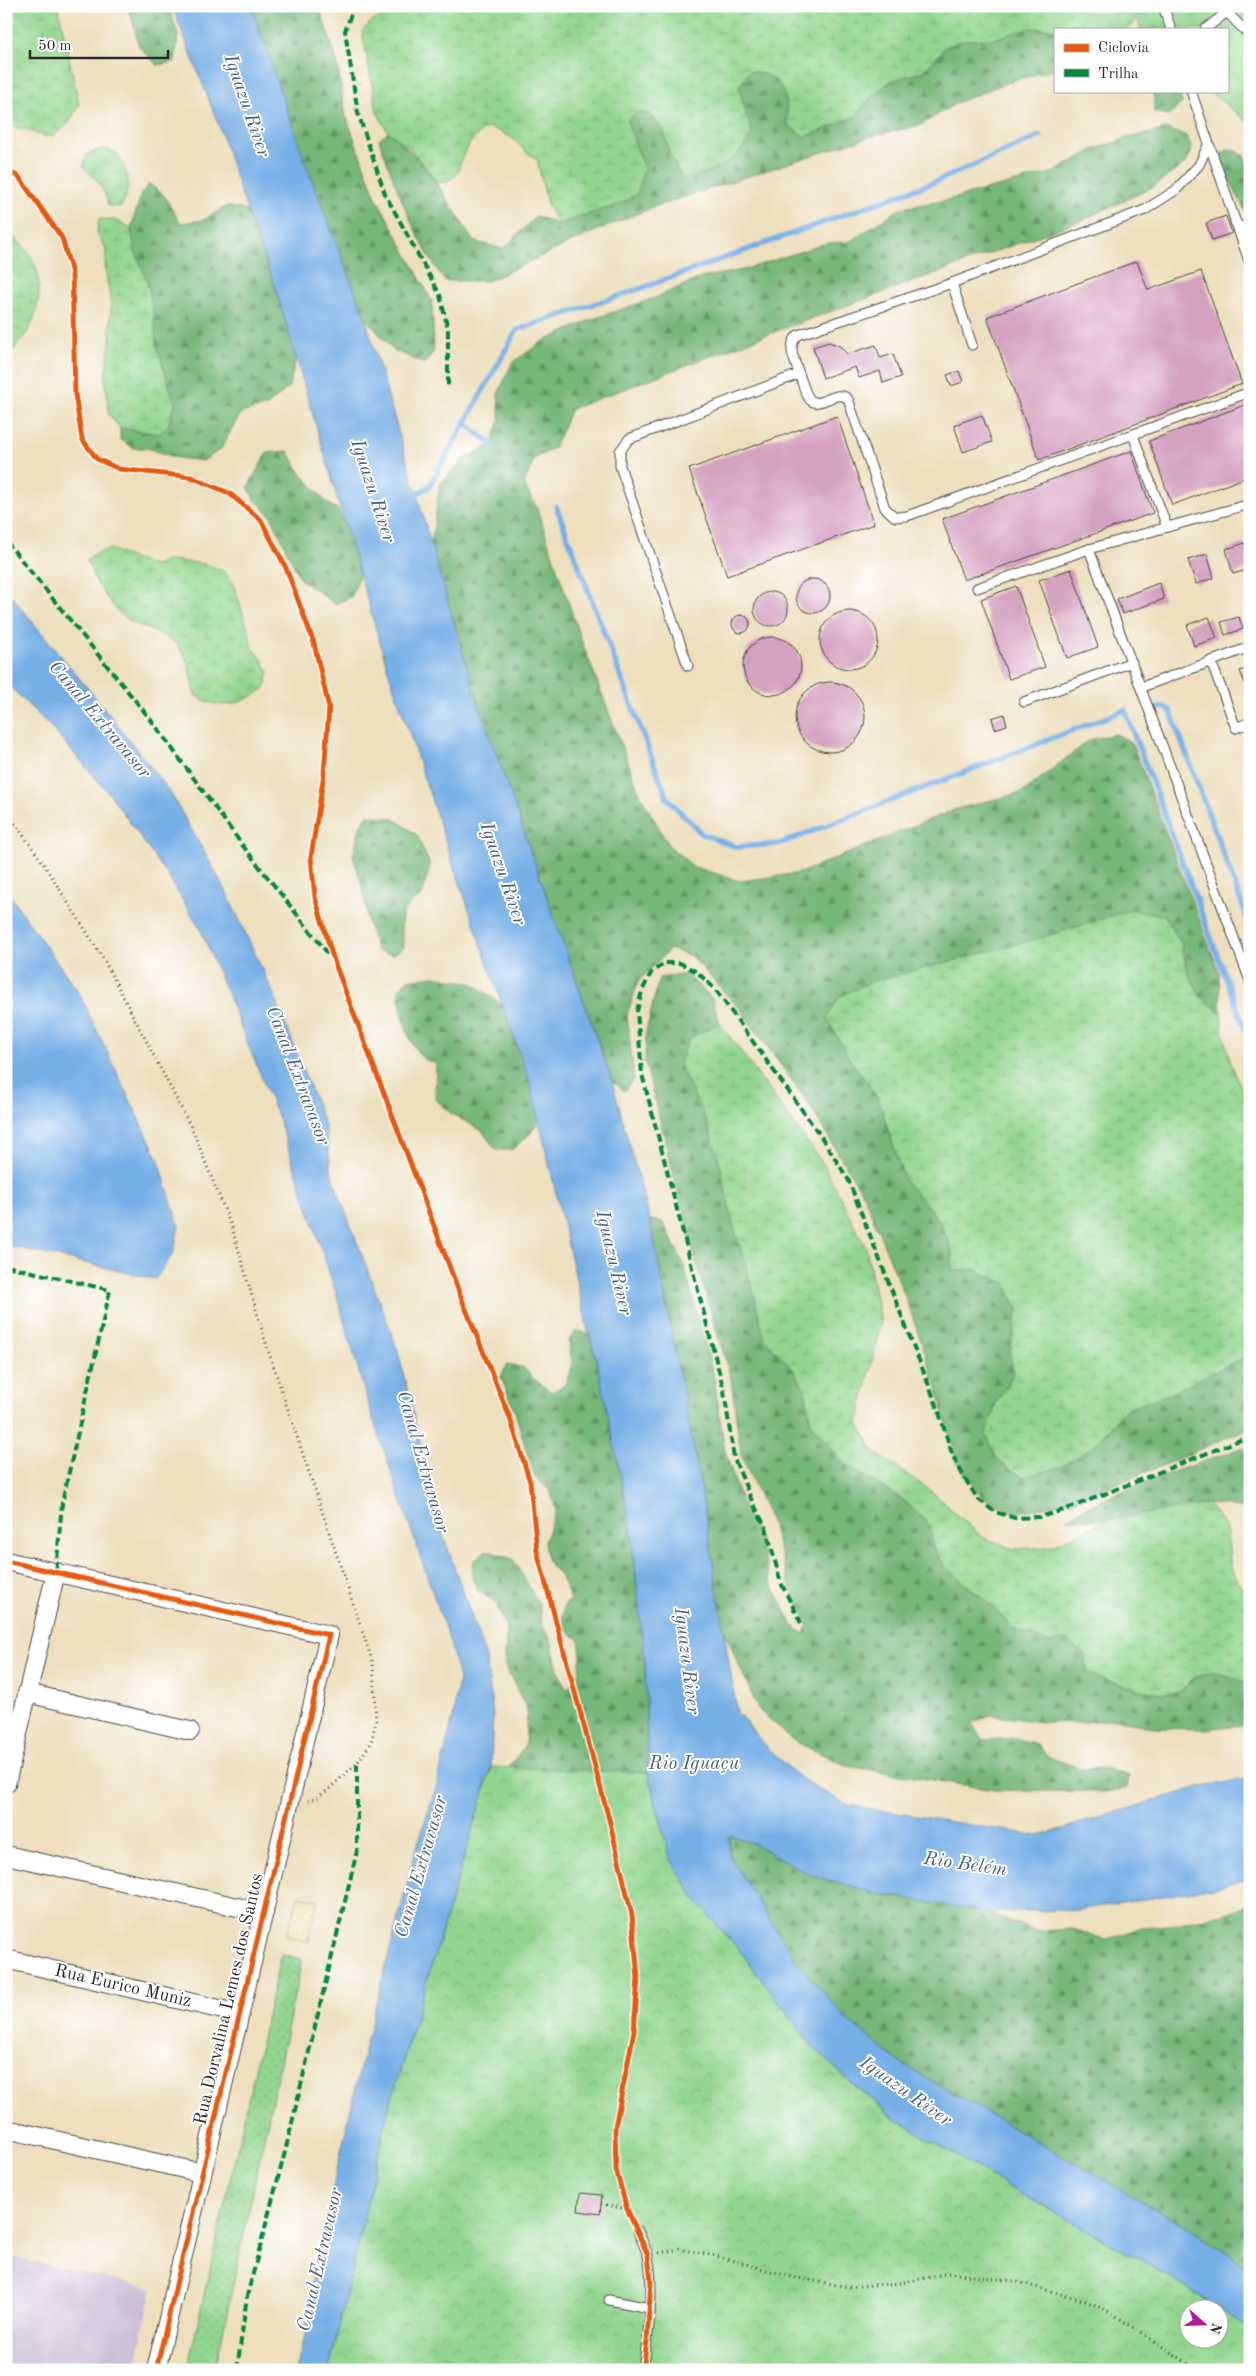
<svg xmlns="http://www.w3.org/2000/svg" width="1256" height="2376" font-family="'Old Standard TT',serif">
  <style>
    .industrial { fill: #c9bfd7 }
    .grass { fill: url(#grass-dots); stroke: #5e805c }
    .forest { fill: url(#forest-firs); stroke: #507052 }
    .wetland { fill: url(#wetland-marsh); stroke: #5e805c }
    .sand { fill: url(#sand-dots); stroke: #8c8264 }
    .park { fill: url(#park-crowns); stroke: #5e805c; fill-rule: evenodd }
    .water { fill: #76afe6; stroke: #506d88 }
    .lines { fill: none; stroke-linecap: round; stroke-linejoin: round }
    .stream { stroke: #76afe6; stroke-width: 5.5 }
    .building { fill: #d4a1c0 }
    .lane-casing { stroke: #484641; stroke-width: 11 }
    .street-casing { stroke: #484641; stroke-width: 20 }
    .path { stroke: #484641; stroke-width: 3; stroke-dasharray: 1 4; stroke-linecap: butt }
    .lane { stroke: #fff; stroke-width: 9 }
    .street { stroke: #fff; stroke-width: 18 }
    .quiet { stroke: #00873e; stroke-width: 4; stroke-dasharray: 8 4; stroke-linecap: butt }
    .cycleway-casing { stroke: #fff; stroke-width: 8 }
    .cycleway { stroke: #e8590c; stroke-width: 5 }
    .labels { text-anchor: middle; dominant-baseline: central; stroke-width: 4; stroke-linejoin: round; paint-order: stroke }
    .street-label { font-size: 18px; fill: #2b2b2b; stroke: #fff }
    .water-label { font-size: 19px; font-style: italic; fill: #496076; stroke: #fff }
  </style>
  <defs>
    <pattern id="grass-dots" width="8" height="8" patternUnits="userSpaceOnUse" patternTransform="scale(1.25)"><rect width="8" height="8" fill="#91d58e"/><path d="M2 2h.1M6 6h.1" fill="none" stroke="#7db77b" stroke-width="1.8" stroke-linecap="round"/></pattern>
    <pattern id="forest-firs" width="22" height="20" patternUnits="userSpaceOnUse" patternTransform="scale(1.25)"><rect width="22" height="20" fill="#74b679"/><path d="M5 1l3.5 6h-7zM16 11l3.5 6h-7z" fill="#5f9463"/></pattern>
    <pattern id="wetland-marsh" width="20" height="14" patternUnits="userSpaceOnUse" patternTransform="scale(1.25)"><rect width="20" height="14" fill="#91d58e"/><path d="M1 5h8M5 5V1M11 12h8M15 12V8" fill="none" stroke="#7db77b"/></pattern>
    <pattern id="sand-dots" width="8" height="8" patternUnits="userSpaceOnUse" patternTransform="scale(1.25)"><rect width="8" height="8" fill="#eeda9e"/><path d="M2 2h.1M6 6h.1" fill="none" stroke="#cb8" stroke-width="1.8" stroke-linecap="round"/></pattern>
    <pattern id="park-crowns" width="20" height="18" patternUnits="userSpaceOnUse" patternTransform="scale(1.25)"><rect width="20" height="18" fill="#91d58e"/><path d="M2 6a3 3 0 1 1 6 0M12 15a3 3 0 1 1 6 0" fill="none" stroke="#7db77b"/></pattern>
  </defs>
  <rect width="100%" height="100%" fill="#fff"/>
  <filter id="ink" filterUnits="userSpaceOnUse"><feTurbulence type="fractalNoise" baseFrequency=".02" numOctaves="2"/><feDisplacementMap in="SourceGraphic" scale="10" xChannelSelector="R" yChannelSelector="G"/><feConvolveMatrix kernelMatrix="1 2 1 2 8 2 1 2 1" color-interpolation-filters="sRGB"/></filter>
  <filter id="wash" filterUnits="userSpaceOnUse"><feTurbulence type="fractalNoise" baseFrequency=".0096" numOctaves="4" result="noise"/><feDisplacementMap in="SourceGraphic" scale="20" xChannelSelector="R" yChannelSelector="G"/><feGaussianBlur stdDeviation="1.12" result="paint"/><feColorMatrix in="noise" values="0 0 0 0 0 0 0 0 0 0 0 0 0 0 0 0 0 1.4 0 .05"/><feComposite in="paint" operator="in"/></filter>
  <g filter="url(#wash)">
    <rect width="100%" height="100%" fill="#eddfbd"/>
    <polygon class="industrial" points="6,2256 153,2288 134,2370 6,2370"/>
    <polygon class="grass" points="281,1954 302,1959 215,2370 187,2370"/>
    <g class="forest">
      <polygon points="126,6 168,6 178,34 175,62 157,65 139,47 132,18"/>
      <polygon points="251,6 315,6 322,15 337,61 346,116 375,195 432,301 434,351 425,364 393,350 365,317 304,159"/>
      <path d="M1030,28L1055,30V70L1014,80L958,102L921,125L872,136L654,207L600,229L488,281H445C415,239 396,188 379,139L388,132C426,160 449,201 473,241L503,249L536,216L558,224L620,204L637,194L632,140L627,121L636,112L650,114L664,131L669,153L745,109L739,88L749,71C784,75 787,93 788,125L805,137L855,117L871,97L891,81L924,71L946,47L964,40L993,39Z"/>
      <polygon points="1150,91 1179,91 1182,103 1169,115 1154,112 1154,95"/>
      <polygon points="1167,129 1186,136 1192,148 1187,162 1153,187 1085,219 777,331 571,409 554,448 534,459 524,484 537,508 579,634 640,794 669,846 694,867 740,881 800,873 953,810 1023,792 1091,739 1116,734 1132,743 1219,972 1221,1013 1200,996 1188,973 1181,943 1131,910 1048,936 827,1018 849,1058 878,1098 905,1181 926,1204 942,1225 952,1251 953,1271 975,1269 1005,1283 1018,1310 1010,1354 1014,1374 996,1403 1092,1448 1126,1409 1167,1395 1238,1360 1250,1357 1250,1427 1174,1461 1073,1501 1014,1513 983,1498 956,1462 938,1391 907,1301 864,1196 806,1100 741,1010 691,956 670,949 638,982 627,1015 634,1079 624,1091 612,1081 473,688 431,545 440,484 464,459 492,444 500,419 498,394 512,363 542,342 590,320 655,298 700,278 743,270 827,243 849,242 901,208 947,200 1054,172 1093,150 1127,138"/>
      <polygon points="1234,149 1244,156 1250,169 1250,221 1222,165 1222,152"/>
      <polygon points="149,184 164,195 180,223 203,220 227,206 247,211 274,283 296,358 289,387 267,406 241,413 221,449 203,461 177,458 147,448 133,448 120,439 120,428 159,434 175,404 156,344 154,317 147,280 135,251 131,228 141,194"/>
      <polygon points="288,451 300,472 326,502 338,510 347,530 360,574 352,596 335,604 300,579 271,516 255,500 248,487 267,453"/>
      <path d="M368,815L393,818L417,835L430,865L422,896C397,911 400,919 404,947L393,955L377,951L368,924L364,893L353,855L360,826Z"/>
      <path d="M686,974L712,998L720,1023L690,1038L705,1118L719,1160L733,1224L751,1283L765,1340L793,1369L805,1389L811,1424L845,1464L905,1501L930,1526L933,1545L972,1590L991,1605L1013,1629L1065,1639L1085,1655L1089,1674C1112,1682 1153,1698 1178,1692C1183,1690 1188,1684 1193,1680C1209,1666 1233,1676 1250,1685V1724L1204,1729L1156,1728L1115,1719L1077,1723L1041,1722L990,1715L971,1724L984,1740L1014,1738L1037,1744L1048,1757L1083,1769L1106,1768L1129,1776L1127,1788L1106,1792L993,1790L847,1766L794,1741L758,1709L723,1628L700,1482L650,1220L663,1222L684,1265L714,1377L725,1451L742,1504L759,1537L770,1580L793,1626L805,1634L808,1625L790,1587L772,1524L741,1455L731,1379L697,1266L645,1062L646,1032L659,978Z"/>
      <path d="M434,976L474,984L503,1005L530,1083L539,1120L531,1133L512,1150H496L481,1130L450,1113L435,1099L436,1064C432,1062 425,1060 422,1057C407,1043 400,1010 399,990L407,980Z"/>
      <path d="M576,1331L589,1334L597,1361L631,1528L645,1664L648,1773L670,1857L694,1898L498,1787L511,1764L525,1746L527,1710L505,1665L506,1627L495,1602L479,1592L472,1578L473,1562L486,1550L513,1559L539,1604L542,1625L551,1640L559,1673L566,1689L578,1678L581,1655L579,1639C562,1630 560,1622 565,1604L571,1600L560,1575L547,1561L544,1542L556,1510L550,1490L534,1476L516,1415L501,1377L506,1365L523,1367L534,1379L551,1392L565,1385L572,1364L569,1340Z"/>
      <path d="M1250,1448V1508L1208,1504L1106,1520L1066,1519C1116,1488 1183,1470 1238,1449Z"/>
      <polygon points="729,1835 755,1844 811,1875 875,1893 986,1912 1035,1931 1073,1929 1107,1940 1142,1927 1180,1924 1230,1912 1250,1903 1250,2269 1193,2231 902,2064 848,2021 796,1961 729,1855"/>
    </g>
    <g class="wetland">
      <polygon points="6,6 58,6 79,104 69,123 53,136 42,136 22,128 6,127"/>
      <path d="M414,6H1138L1133,25L1125,29L1030,28L993,39L964,40L946,47L924,71L891,81L871,97L855,117L805,137L788,125C787,93 784,75 749,71L739,88L752,134C735,164 715,172 682,178L669,153L664,131L650,114L636,112L627,121L644,169L637,194L620,204L558,224L547,204L537,159L526,152L511,137L489,127C470,138 462,151 458,173L446,183L437,182L408,146L388,132L377,112L362,31L372,21Z"/>
      <path d="M102,148L116,152C128,173 133,185 121,207L108,206C105,188 97,178 83,167L87,155Z"/>
      <polygon points="99,219 113,219 131,228 135,251 147,280 154,317 156,344 175,404 168,425 159,434 120,428 109,415 105,377 110,344 111,304 105,268 106,249 97,233"/>
      <path d="M6,229C13,237 22,244 28,252C45,273 41,312 26,334C17,347 11,349 6,366Z"/>
      <path d="M111,549L136,560L155,566L169,560L205,564L224,571L234,586L248,629L252,647L262,659L269,672L265,688C240,705 221,712 195,695C192,679 189,661 179,647C169,635 148,630 134,623C115,614 91,579 87,559L96,553Z"/>
      <path d="M1131,910L1164,915L1181,943L1188,973L1200,996L1221,1013C1223,1048 1235,1076 1250,1106V1357L1238,1360L1167,1395L1126,1409L1092,1448L1060,1467L1023,1477L998,1461L986,1434L996,1403L1014,1374L1010,1354L1018,1310L1005,1283L975,1269L953,1271L952,1251L942,1225L926,1204L905,1181L878,1098L849,1058L827,1018L840,996L871,982L1048,936Z"/>
      <path d="M720,1023L824,1165L866,1248L881,1322L858,1423L875,1453L930,1490L982,1537L1013,1549L1049,1547L1106,1520L1208,1504C1213,1511 1222,1519 1225,1527C1234,1556 1222,1571 1250,1595V1685C1233,1676 1209,1666 1192,1680C1188,1684 1183,1690 1178,1692C1153,1697 1112,1682 1088,1674L1085,1655L1065,1639L1051,1643L1013,1629L991,1605L944,1566L933,1545L930,1526L905,1501L845,1464L811,1424L805,1389L793,1369L765,1340L751,1283L733,1224L719,1160L705,1118L679,1064L690,1038Z"/>
    </g>
    <polygon class="sand" points="299,1896 318,1900 308,1942 286,1935"/>
    <g class="park">
      <polygon points="1133,6 1250,6 1250,124 1209,91 1227,91 1227,29 1141,29"/>
      <path d="M491,1767L648,1773L670,1857L694,1898L742,1953L812,2046L847,2079L894,2118L1012,2189L1145,2262L1250,2328V2370H329L388,2111ZM1188,2308H1218V2338H1188Z"/>
    </g>
    <g class="water">
      <polygon points="172,6 251,6 304,159 365,317 473,688 612,1081 650,1220 700,1482 737,1712 768,1749 801,1779 848,1805 1039,1836 1199,1787 1250,1778 1250,1878 1219,1887 1078,1910 986,1912 875,1893 811,1875 755,1844 729,1835 729,1855 796,1961 848,2021 902,2064 1193,2231 1250,2269 1250,2328 1145,2262 1012,2189 894,2118 847,2079 812,2046 742,1953 694,1898 670,1857 648,1773 645,1664 631,1528 597,1361 589,1334 530,1083 453,864 388,670 274,283 247,211 219,126"/>
      <polygon points="6,590 114,720 170,792 225,889 274,995 325,1126 332,1176 397,1348 443,1535 486,1657 493,1714 491,1767 388,2111 329,2370 296,2370 304,2339 313,2275 363,2055 415,1853 437,1784 453,1717 459,1679 450,1643 370,1410 336,1293 279,1120 200,928 167,875 112,797 51,727 6,683"/>
      <polygon points="6,890 79,993 158,1158 179,1226 173,1254 155,1279 6,1245"/>
    </g>
    <g class="lines">
      <g class="stream">
        <polyline points="466,424 492,444"/>
        <polyline points="409,498 429,487 517,330 642,288 937,181 1040,136"/>
        <polyline points="556,506 667,798 702,834 737,847 779,844 1125,710 1250,1042"/>
        <polyline points="1158,708 1164,707 1170,710 1250,926"/>
      </g>
    </g>
    <g id="blocks">
      <g class="building">
        <polygon points="1226,216 1232,233 1212,240 1206,223"/>
        <polygon points="1137,261 1148,290 1201,271 1242,384 1039,460 987,317"/>
        <polygon points="829,342 840,346 847,354 876,345 880,358 893,354 901,377 883,383 880,371 859,378 855,367 823,378 813,347"/>
        <polygon points="959,371 963,382 951,386 947,375"/>
        <polygon points="1250,403 1250,476 1172,505 1149,441"/>
        <polygon points="982,415 992,442 963,452 954,425"/>
        <polygon points="837,416 874,524 727,576 689,469"/>
        <polygon points="1131,451 1153,513 964,580 942,519"/>
        <polygon points="1245,543 1250,559 1250,569 1233,574 1226,549"/>
        <polygon points="1207,554 1214,578 1196,584 1188,560"/>
        <polygon points="1071,569 1098,647 1067,658 1039,580"/>
        <circle cx="813" cy="596" r="17"/>
        <polygon points="1159,583 1164,599 1123,614 1117,599"/>
        <polygon points="1016,586 1045,667 1009,679 981,599"/>
        <circle cx="771" cy="609" r="17"/>
        <circle cx="849" cy="640" r="29"/>
        <circle cx="741" cy="624" r="9"/>
        <polygon points="1209,617 1217,638 1194,646 1187,625"/>
        <polygon points="1239,617 1243,629 1225,635 1221,622"/>
        <circle cx="772" cy="666" r="29"/>
        <polygon points="1250,667 1250,697 1240,671"/>
        <circle cx="830" cy="717" r="35"/>
        <polygon points="1004,714 1007,725 995,729 992,718"/>
        <polygon points="580,2193 602,2195 600,2214 578,2211"/>
      </g>
    </g>
  </g>
  <g filter="url(#ink)">
    <use href="#blocks" fill-opacity="0" stroke="#484641" stroke-width="1"/>
    <g class="lines">
      <defs>
        <g id="lane">
          <polyline points="1163,6 1171,29"/>
          <polyline points="1221,6 1250,36"/>
          <polyline points="1205,29 1226,13"/>
          <polyline points="1191,91 1250,264"/>
          <polyline points="1235,222 1250,234"/>
          <polyline points="952,283 972,345"/>
          <path d="M799,374C802,381 804,390 808,397C817,413 836,387 848,399L885,508L895,517L907,516L1250,392"/>
          <polyline points="1133,435 1167,527"/>
          <polyline points="1089,549 1250,981"/>
          <polyline points="977,588 1089,549 1250,504"/>
          <polyline points="1211,661 1236,728 1250,722"/>
          <path d="M688,666L620,466V451L629,439L799,374C795,360 786,347 798,335L952,283L1145,210L1176,190L1199,165L1208,145"/>
          <polyline points="1142,687 1250,647"/>
          <polyline points="1024,702 1132,662"/>
          <path d="M638,2231C641,2239 646,2248 648,2256C655,2292 648,2334 643,2370"/>
          <polyline points="609,2300 649,2308"/>
        </g>
        <g id="street">
          <polyline points="6,1561 329,1635 156,2370"/>
          <polyline points="27,1693 190,1731"/>
          <polyline points="6,1784 56,1572"/>
          <polyline points="6,1855 264,1913"/>
          <polyline points="6,1959 240,2014"/>
          <polyline points="6,2129 202,2173"/>
        </g>
      </defs>
      <use href="#lane" class="lane-casing"/>
      <use href="#street" class="street-casing"/>
      <g class="path">
        <polyline points="6,811 43,863 103,958 192,1129 232,1228 268,1350 373,1663 376,1720 371,1743 357,1763 329,1789 315,1799 308,1800"/>
        <polyline points="601,2204 627,2209"/>
        <polyline points="659,2253 679,2249 716,2256 792,2277 849,2287 900,2283 949,2273 1014,2281 1086,2301 1110,2312 1198,2370"/>
      </g>
      <use href="#lane" class="lane"/>
      <use href="#street" class="street"/>
      <g class="quiet">
        <polyline points="359,6 351,14 345,31 358,113 385,194 440,295 448,329 448,389"/>
        <polyline points="6,541 155,725 243,846 329,955"/>
        <polyline points="6,1266 110,1290 62,1503 56,1572"/>
        <polyline points="801,1623 781,1583 766,1528 751,1499 734,1458 724,1391 642,1074 637,1011 642,991 651,973 664,963 680,963 697,972 715,989 820,1135 848,1179 937,1406 952,1454 965,1479 978,1499 995,1512 1015,1518 1040,1517 1067,1509 1250,1436"/>
        <polyline points="237,2370 247,2296 285,2152 357,1851 357,1763"/>
      </g>
      <defs>
        <g id="cycleway">
          <polyline points="6,170 19,177 62,238 72,273 75,394 82,439 97,459 119,469 191,477 229,493 261,520 286,568 314,643 329,708 324,774 311,857 315,897 334,961 459,1292 510,1418 530,1482 537,1551 610,1823 632,1915 638,1978 634,2031 615,2127 616,2170 627,2209 648,2255 651,2282 647,2341 643,2370"/>
          <polyline points="6,1561 329,1635 156,2370"/>
        </g>
      </defs>
      <use href="#cycleway" class="cycleway-casing"/>
      <use href="#cycleway" class="cycleway"/>
    </g>
  </g>
  <g class="labels">
    <g class="street-label">
      <text transform="translate(123 1986) rotate(13)">Rua Eurico Muniz</text>
      <text transform="translate(229 1999) rotate(-77)">Rua Dorvalina Lemes dos Santos</text>
    </g>
    <g class="water-label">
      <text transform="translate(246 106) rotate(71)">Iguazu River</text>
      <text transform="translate(372 491) rotate(72)">Iguazu River</text>
      <text transform="translate(99 720) rotate(50)">Canal Extravasor</text>
      <text transform="translate(502 874) rotate(71)">Iguazu River</text>
      <text transform="translate(297 1076) rotate(69)">Canal Extravasor</text>
      <text transform="translate(613 1263) rotate(77)">Iguazu River</text>
      <text transform="translate(422 1462) rotate(74)">Canal Extravasor</text>
      <text transform="translate(686 1661) rotate(83)">Iguazu River</text>
      <text x="694" y="1764">Rio Iguaçu</text>
      <text transform="translate(965 1865) rotate(8)">Rio Belém</text>
      <text transform="translate(422 1867) rotate(-74)">Canal Extravasor</text>
      <text transform="translate(905 2092) rotate(35)">Iguazu River</text>
      <text transform="translate(321 2260) rotate(-77)">Canal Extravasor</text>
    </g>
  </g>
  <rect width="1256" height="2376" fill="none" stroke="#fff" stroke-width="25"/>
  <rect x="1054" y="28" width="175" height="65" fill="#ffffff" stroke="#aaaaaa"/>
  <rect x="1064" y="44" width="25" height="8" fill="#e8590c" stroke="#aaaaaa"/>
  <text x="1098" y="52" font-size="15" fill="#2b2b2b">Ciclovia</text>
  <rect x="1064" y="69" width="25" height="8" fill="#00873e" stroke="#aaaaaa"/>
  <text x="1098" y="78" font-size="15" fill="#2b2b2b">Trilha</text>
  <g transform="translate(1204 2324) rotate(110)"><circle r="24" fill="#ffffff" stroke="#aaaaaa"/>
  <path d="M0-4L9 19L0 12L-9 19Z" fill="#b5179e"/>
  <text y="-8" font-size="14" font-weight="bold" text-anchor="middle" fill="#2b2b2b">N</text>
  </g>
  <path d="M30 50v8h138v-8" fill="none" stroke="#2b2b2b" stroke-width="2.5"/>
  <text x="38" y="50" font-size="15" fill="#2b2b2b" stroke="#ffffff" stroke-width="4" paint-order="stroke">50 m</text>
</svg>
